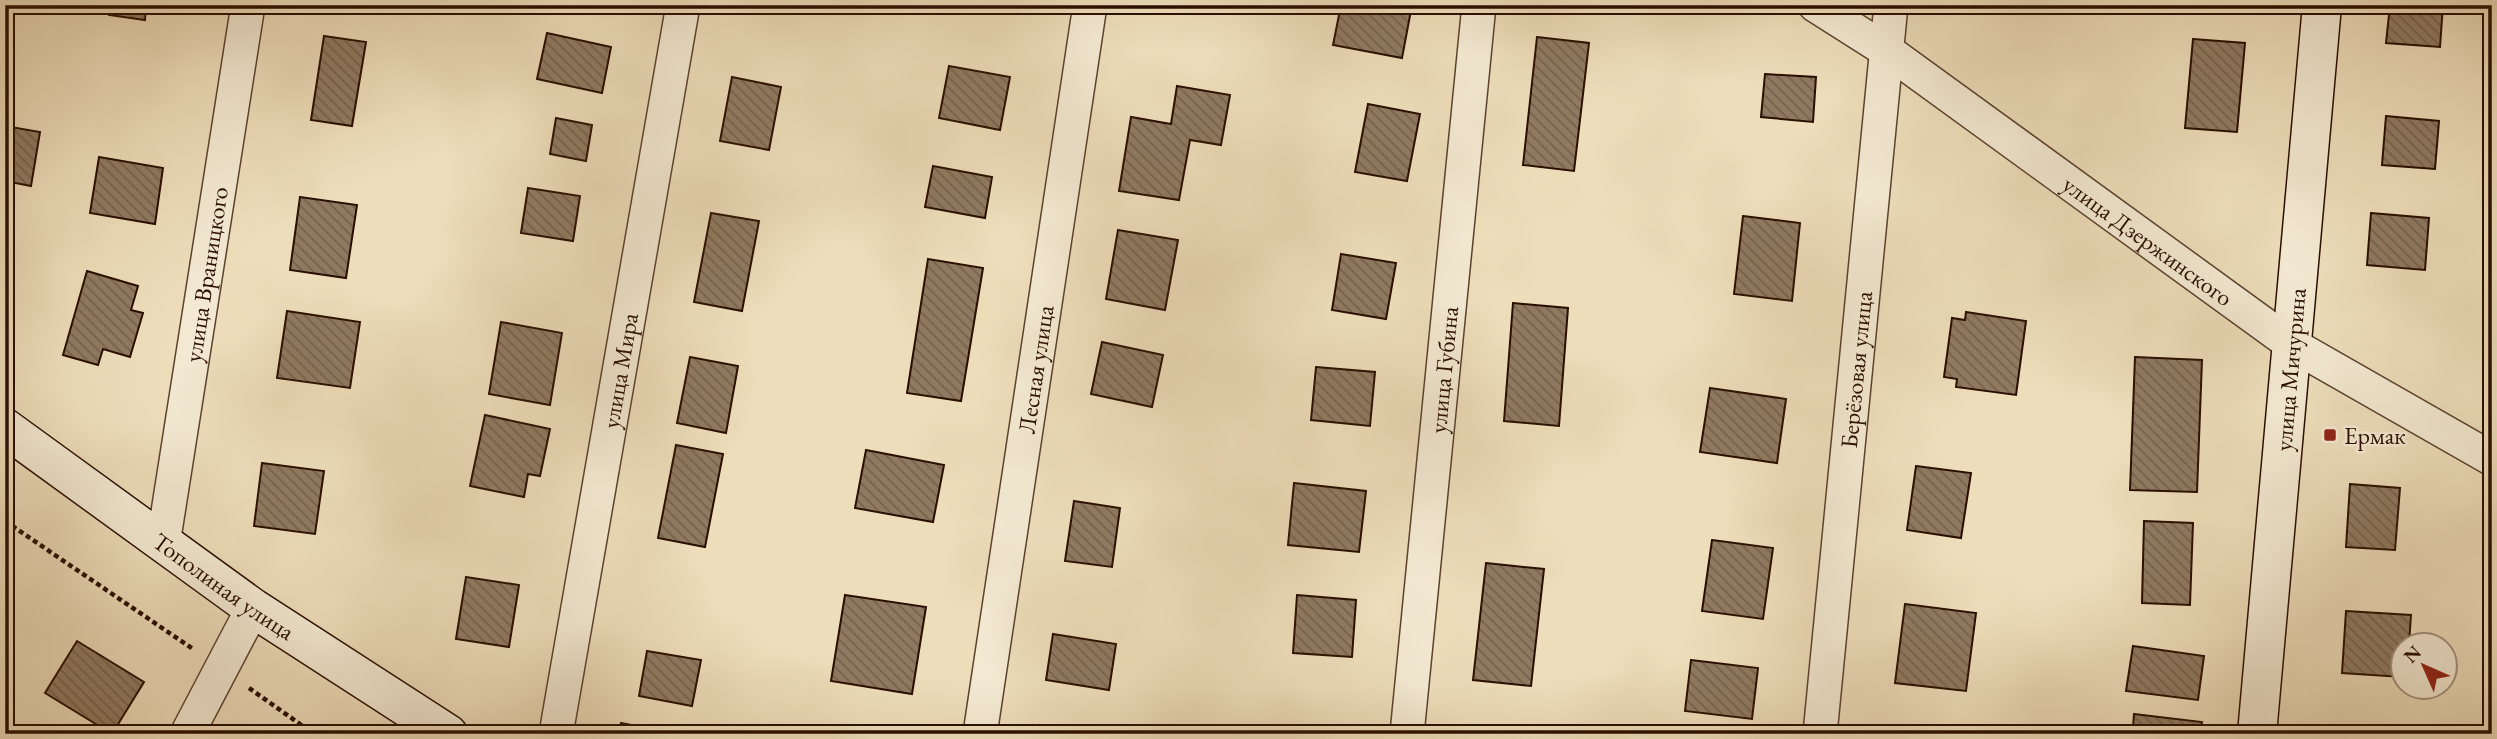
<svg xmlns="http://www.w3.org/2000/svg" width="2497" height="739" font-family="'EB Garamond',serif">
  <style>
    .building { fill: url(#building-back-hatch); stroke: #2a0e00; stroke-width: 2 }
    .lines { fill: none; stroke-linecap: round; stroke-linejoin: round }
    .street-casing { stroke: #5b422e; stroke-width: 36 }
    .secondary-casing { stroke: #2a0e00; stroke-width: 41 }
    .path { stroke: #2a0e00; stroke-width: 4.5; stroke-dasharray: 5 3.5; stroke-linecap: butt }
    .street { stroke: #f3e9d2; stroke-width: 33 }
    .secondary { stroke: #f3e9d2; stroke-width: 38 }
    .poi-dot { fill: #8f2418; stroke: #f3e9d2; stroke-width: 2.5 }
    .labels { text-anchor: middle; dominant-baseline: central; stroke-width: 5; stroke-linejoin: round; paint-order: stroke }
    .street-label { font-size: 24px; fill: #2a0e00; stroke: #f3e9d2 }
    .poi-label { font-size: 24px; fill: #2a0e00; stroke: #f3e9d2; text-anchor: start }
  </style>
  <defs>
    <pattern id="building-back-hatch" width="6" height="6" patternUnits="userSpaceOnUse" patternTransform="scale(1.75)"><rect width="6" height="6" fill="#8f7a61"/><path d="M-1 5l2 2M0 0l6 6M5-1l2 2" fill="none" stroke="#75624e"/></pattern>
  </defs>
  <rect width="100%" height="100%" fill="#edddba"/>
  <filter id="stains"><feTurbulence type="fractalNoise" baseFrequency=".00286" numOctaves="4"/><feColorMatrix values="0 0 0 0 .2 0 0 0 0 .09 0 0 0 0 .02 0 0 0 .5 -.17"/></filter>
  <radialGradient id="worn" r=".72"><stop offset=".6" stop-color="#630" stop-opacity="0"/><stop offset="1" stop-color="#630" stop-opacity=".3"/></radialGradient>
  <g class="building">
    <polygon points="110,5 146,5 145,20 109,15"/>
    <polygon points="993,5 1018,5 1018,9"/>
    <polygon points="1341,5 1412,5 1402,58 1333,45"/>
    <polygon points="2390,5 2443,5 2440,47 2386,43"/>
    <polygon points="547,33 611,47 602,93 537,79"/>
    <polygon points="324,36 366,42 352,126 311,120"/>
    <polygon points="1537,37 1589,43 1574,171 1523,165"/>
    <polygon points="2193,39 2245,43 2237,132 2185,128"/>
    <polygon points="949,66 1010,77 1000,130 939,118"/>
    <polygon points="1765,74 1816,77 1813,122 1761,117"/>
    <polygon points="732,77 781,87 769,150 720,141"/>
    <polygon points="1177,86 1230,95 1221,145 1190,140 1179,200 1119,191 1131,117 1171,124"/>
    <polygon points="1368,104 1420,114 1407,181 1355,172"/>
    <polygon points="2386,116 2439,121 2435,169 2382,165"/>
    <polygon points="556,118 592,125 586,161 550,154"/>
    <polygon points="5,126 40,132 31,186 5,181"/>
    <polygon points="99,157 163,168 155,224 90,213"/>
    <polygon points="933,166 992,177 985,218 925,207"/>
    <polygon points="528,188 580,196 573,241 521,233"/>
    <polygon points="300,197 357,205 346,278 290,270"/>
    <polygon points="711,213 759,221 742,311 694,302"/>
    <polygon points="2371,213 2429,218 2425,270 2367,265"/>
    <polygon points="1743,216 1800,223 1792,301 1734,294"/>
    <polygon points="1118,230 1178,240 1165,310 1106,299"/>
    <polygon points="1341,254 1396,263 1386,319 1332,310"/>
    <polygon points="928,259 983,268 961,401 907,393"/>
    <polygon points="87,271 138,286 131,310 143,313 130,357 103,349 98,365 63,355"/>
    <polygon points="1513,303 1568,308 1559,426 1504,421"/>
    <polygon points="287,311 360,322 350,388 277,378"/>
    <polygon points="1966,312 2026,321 2016,395 1956,387 1957,379 1944,377 1952,318 1965,320"/>
    <polygon points="501,322 562,333 550,405 489,394"/>
    <polygon points="1102,342 1163,355 1152,407 1091,394"/>
    <polygon points="690,357 738,366 726,433 677,423"/>
    <polygon points="2135,357 2202,360 2197,492 2130,490"/>
    <polygon points="1316,367 1375,372 1370,426 1311,420"/>
    <polygon points="1710,388 1786,399 1777,463 1700,452"/>
    <polygon points="485,415 550,429 540,476 528,474 524,497 470,486"/>
    <polygon points="676,445 723,454 705,547 658,538"/>
    <polygon points="866,450 944,465 933,522 855,508"/>
    <polygon points="262,463 324,471 315,534 254,526"/>
    <polygon points="1916,466 1971,473 1961,538 1907,530"/>
    <polygon points="1294,483 1366,491 1359,552 1288,545"/>
    <polygon points="2350,484 2400,488 2395,550 2346,547"/>
    <polygon points="1074,501 1120,508 1112,567 1065,561"/>
    <polygon points="2144,521 2193,523 2190,605 2142,603"/>
    <polygon points="1712,540 1773,548 1763,619 1702,611"/>
    <polygon points="1486,563 1544,569 1531,686 1473,680"/>
    <polygon points="466,577 519,585 509,647 456,639"/>
    <polygon points="845,595 926,607 912,694 831,681"/>
    <polygon points="1297,595 1356,600 1352,657 1293,653"/>
    <polygon points="1905,604 1976,613 1966,691 1895,683"/>
    <polygon points="2346,611 2411,615 2409,644 2402,644 2402,677 2342,673"/>
    <polygon points="1053,634 1116,644 1109,690 1046,680"/>
    <polygon points="77,641 144,682 112,734 45,693"/>
    <polygon points="2133,646 2204,656 2198,700 2126,691"/>
    <polygon points="647,651 701,660 692,706 639,696"/>
    <polygon points="1691,660 1758,668 1752,719 1685,711"/>
    <polygon points="2134,714 2202,722 2200,734 2113,734 2114,725 2133,727"/>
    <polygon points="621,723 662,731 661,734 619,734"/>
    <polygon points="1040,725 1088,734 1039,734"/>
  </g>
  <g class="lines">
    <defs>
      <g id="street">
        <path id="s1" d="M1815,5L1889,52L2291,344L2492,459"/>
        <path id="s2" d="M163,544L248,5"/>
        <polyline points="187,734 253,608"/>
        <path id="s3" d="M556,734L683,5"/>
        <path id="s4" d="M980,734L1090,5"/>
        <path id="s5" d="M1407,734L1479,5"/>
        <path id="s6" d="M1820,734L1891,5"/>
      </g>
      <g id="secondary">
        <path id="s7" d="M5,428L253,608L448,734"/>
        <path id="s8" d="M2257,734L2322,5"/>
      </g>
    </defs>
    <use href="#street" class="street-casing"/>
    <use href="#secondary" class="secondary-casing"/>
    <g class="path">
      <polyline points="5,521 193,649"/>
      <polyline points="249,688 314,734"/>
    </g>
    <use href="#street" class="street"/>
    <use href="#secondary" class="secondary"/>
  </g>
  <rect class="poi-dot" x="2323" y="428" width="14" height="14" rx="3.5"/>
  <g class="labels">
    <g class="street-label">
      <text stroke="none"><textPath href="#s1" startOffset="408">улица Дзержинского</textPath></text>
      <text stroke="none"><textPath href="#s2" startOffset="273">улица Враницкого</textPath></text>
      <text stroke="none"><textPath href="#s8" startOffset="366">улица Мичурина</textPath></text>
      <text stroke="none"><textPath href="#s3" startOffset="369">улица Мира</textPath></text>
      <text stroke="none"><textPath href="#s4" startOffset="369">Лесная улица</textPath></text>
      <text stroke="none"><textPath href="#s5" startOffset="366">улица Губина</textPath></text>
      <text stroke="none"><textPath href="#s6" startOffset="366">Берёзовая улица</textPath></text>
      <text stroke="none"><textPath href="#s7" startOffset="270">Тополиная улица</textPath></text>
    </g>
    <g class="poi-label">
      <text x="2344" y="435">Ермак</text>
    </g>
  </g>
  <rect width="2497" height="739" fill="none" stroke="#edddba" stroke-width="28"/>
  <rect x="7" y="7" width="2483" height="725" fill="none" stroke="#2a0e00" stroke-width="3.5"/>
  <rect x="14" y="14" width="2469" height="711" fill="none" stroke="#2a0e00" stroke-width="2"/>
  <g transform="translate(2424 666) rotate(315)"><circle r="33" fill="#f3e9d2" stroke="#a3917e" stroke-width="2"/>
  <path d="M0-5L12 26L0 18L-12 26Z" fill="#8f2418"/>
  <text y="-10" font-size="19" font-weight="bold" text-anchor="middle" fill="#2a0e00">N</text>
  </g>
  <rect width="100%" height="100%" filter="url(#stains)"/>
  <rect width="100%" height="100%" fill="url(#worn)"/>
</svg>
